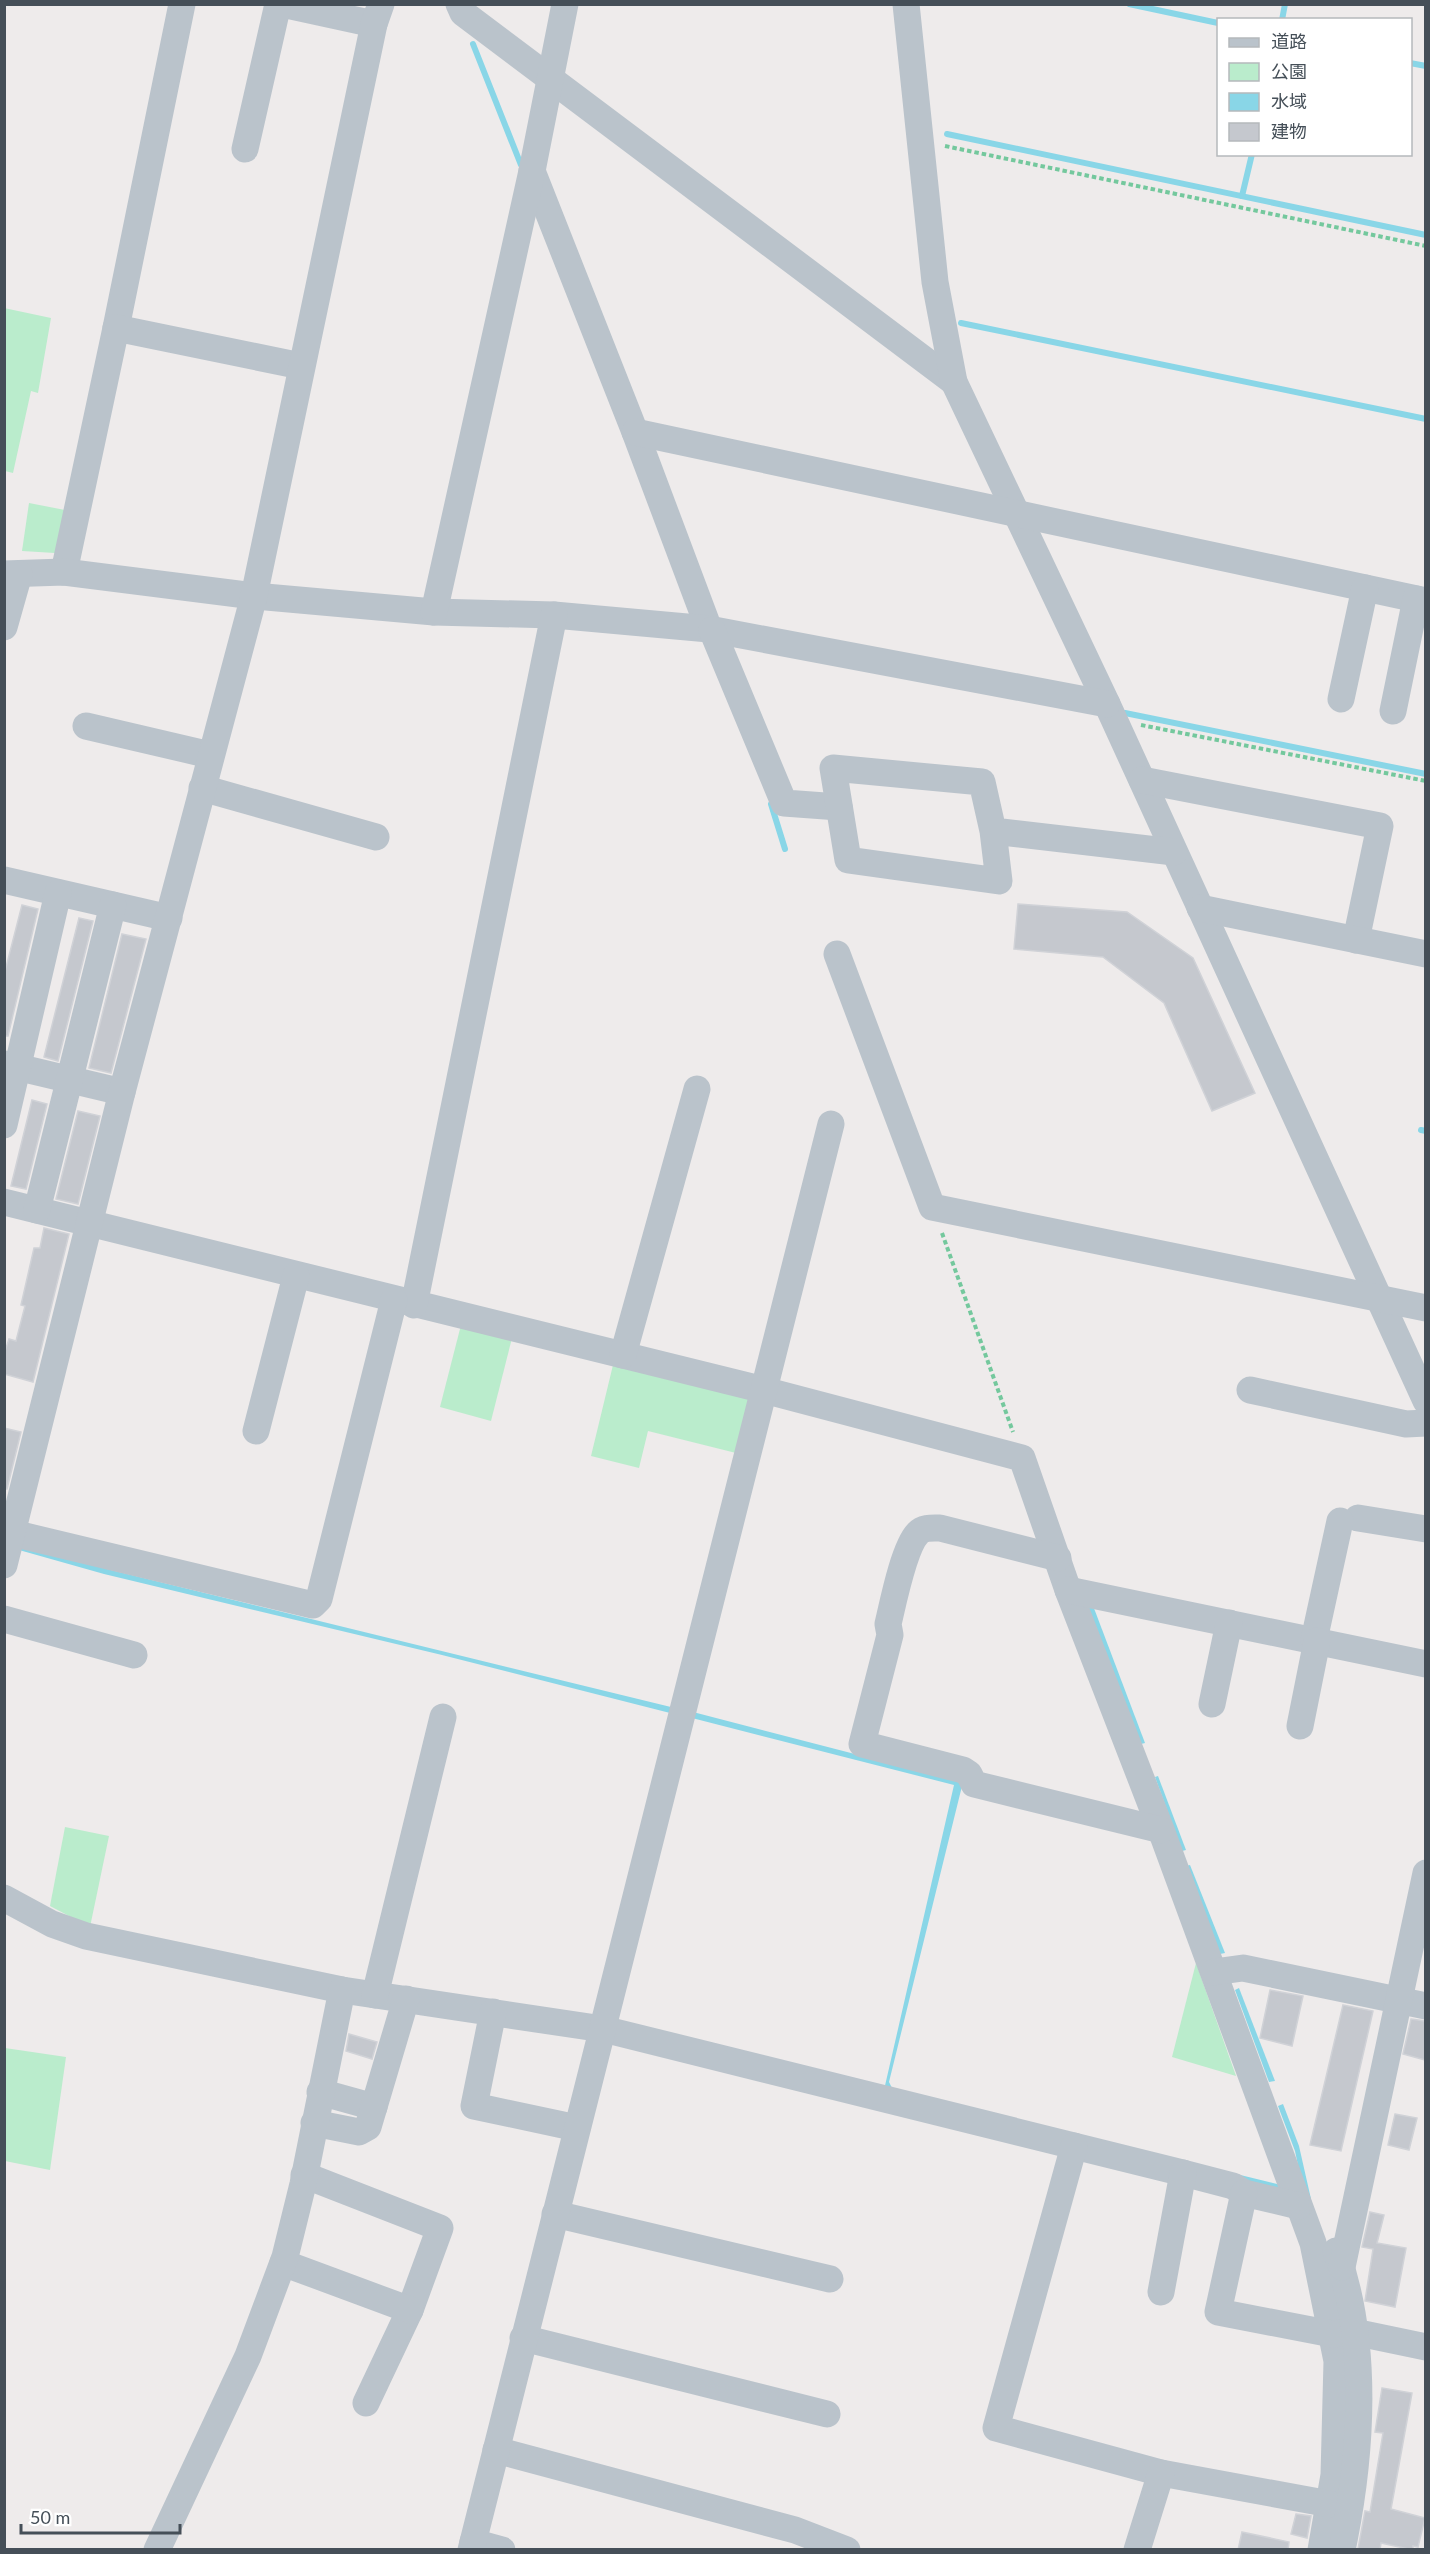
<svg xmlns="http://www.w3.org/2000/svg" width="1430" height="2554" font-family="Lato,'Noto Sans JP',sans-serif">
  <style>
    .green { fill: #baeccc }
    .water { fill: #89d6e7 }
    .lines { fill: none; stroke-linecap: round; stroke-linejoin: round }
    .stream { stroke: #89d6e7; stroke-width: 6 }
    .building { fill: #c5c8ce; stroke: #d0d2d7; stroke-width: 1.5 }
    .path { stroke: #74c89d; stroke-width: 4; stroke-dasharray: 4.5 3; stroke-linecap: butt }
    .minor { stroke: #bac3cb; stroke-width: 27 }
  </style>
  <rect width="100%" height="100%" fill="#eeebeb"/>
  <g class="green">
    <polygon points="4,308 51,318 38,393 31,391 13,473 5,471"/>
    <polygon points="29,503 65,510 55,553 22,551"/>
    <polygon points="461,1325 512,1338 491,1421 440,1407"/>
    <polygon points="613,1365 753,1400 740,1454 648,1431 639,1468 591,1456"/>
    <polygon points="65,1827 109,1836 90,1927 50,1906"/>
    <polygon points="1196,1963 1236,2076 1172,2057"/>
    <polygon points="5,2048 66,2057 50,2170 5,2161"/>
  </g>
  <g class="water">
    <polygon points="22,1545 111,1570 675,1708 674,1714 442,1655 104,1574 19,1550"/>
    <polygon points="1092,1603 1145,1743 1141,1744 1086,1604"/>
    <polygon points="693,1712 963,1782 889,2082 893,2090 1281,2185 1280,2192 884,2090 954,1785 692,1718"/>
    <polygon points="1158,1776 1186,1850 1182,1851 1155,1777"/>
    <polygon points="1190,1865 1225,1953 1220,1954 1186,1866"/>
    <polygon points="1239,1988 1275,2081 1269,2082 1235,1990"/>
    <polygon points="1283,2104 1299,2146 1311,2199 1305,2199 1295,2151 1278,2106"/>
  </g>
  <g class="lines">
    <g class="stream">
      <polyline points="1129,4 1218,23"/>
      <polyline points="1282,20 1285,4"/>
      <polyline points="473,44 521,165"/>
      <polyline points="1410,63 1426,66"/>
      <polyline points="947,134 1426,235"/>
      <polyline points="1242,196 1252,154"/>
      <polyline points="961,323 1426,419"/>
      <polyline points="1125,713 1426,774"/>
      <polyline points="771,804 785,849"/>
      <polyline points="1421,1130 1426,1131"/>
    </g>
  </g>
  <g class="building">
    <polygon points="1018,904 1127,912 1193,958 1255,1093 1212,1111 1164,1003 1103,957 1014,949"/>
    <polygon points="22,905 38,909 8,1036 4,1036 4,975"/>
    <polygon points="79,918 93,921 58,1061 44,1057"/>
    <polygon points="122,934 146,939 111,1073 89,1068"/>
    <polygon points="32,1100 47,1104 26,1189 11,1186"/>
    <polygon points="78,1111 100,1116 78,1204 56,1199"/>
    <polygon points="44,1228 69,1234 33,1382 4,1374 4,1354 9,1339 16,1341 25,1306 21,1305 34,1248 40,1248"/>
    <polygon points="4,1428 21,1432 7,1489 4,1489"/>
    <polygon points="1270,1990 1303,1996 1292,2046 1260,2038"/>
    <polygon points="1343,2005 1373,2011 1341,2151 1310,2145"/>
    <polygon points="1411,2019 1425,2021 1425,2060 1403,2054"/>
    <polygon points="349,2034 377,2042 372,2059 346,2051"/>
    <polygon points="1395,2114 1417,2118 1409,2150 1388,2145"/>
    <polygon points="1370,2212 1384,2215 1377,2243 1406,2248 1395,2307 1365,2301 1373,2249 1362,2247"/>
    <polygon points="1382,2388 1412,2393 1391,2509 1425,2518 1418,2547 1413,2546 1413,2550 1381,2543 1380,2550 1358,2549 1365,2511 1370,2512 1383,2433 1375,2432"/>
    <polygon points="1296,2514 1311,2516 1307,2538 1291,2534"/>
    <polygon points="1242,2532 1289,2542 1288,2550 1238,2550"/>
  </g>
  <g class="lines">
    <g class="path">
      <polyline points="945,146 1426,246"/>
      <polyline points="1141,725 1426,781"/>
      <polyline points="942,1233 1013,1432"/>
    </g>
    <g class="minor">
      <polyline points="282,4 374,24"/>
      <polyline points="459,4 463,13 954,382"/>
      <polyline points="906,4 935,282 954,382 1107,704 1426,1401"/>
      <polyline points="245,149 278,4"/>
      <polyline points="532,171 635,432 709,629"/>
      <polyline points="116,328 182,4"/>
      <polyline points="635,432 1426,601"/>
      <polyline points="64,572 116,328 301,366"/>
      <polyline points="4,574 64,572 254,596 434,612 554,615 709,629 1107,704"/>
      <polyline points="434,612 532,171 565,4"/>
      <polyline points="4,627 19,574"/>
      <polyline points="712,630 784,803 839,807"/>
      <polyline points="1341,699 1365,588"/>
      <polyline points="1393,711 1416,599"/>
      <polyline points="86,726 210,755"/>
      <polyline points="1142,780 1380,826 1356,940"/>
      <polyline points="202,788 376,837"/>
      <polyline points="993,831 999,881 848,860 833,768 982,782 993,831 1174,852"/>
      <polyline points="4,880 169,918"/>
      <polyline points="1200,908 1426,954"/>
      <polyline points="837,954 932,1207 1426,1308"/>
      <polyline points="4,1064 122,1092"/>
      <polyline points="4,1125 58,893"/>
      <polyline points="4,1202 764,1390 1022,1458 1068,1590 1161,1830 1313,2243 1337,2361 1334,2475 1321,2550"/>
      <polyline points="37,1210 113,905"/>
      <polyline points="414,1305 554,615"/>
      <polyline points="623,1355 697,1089"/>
      <polyline points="1250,1390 1406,1424 1426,1423"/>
      <polyline points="256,1431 296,1276"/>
      <polyline points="1358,1518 1426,1529"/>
      <polyline points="4,1531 313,1605 319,1599 394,1300"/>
      <path d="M1058,1558L940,1528C933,1528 923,1527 918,1533C904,1547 893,1603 888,1624L890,1635L862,1744L963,1770L969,1774L974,1784L1161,1830"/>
      <polyline points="4,1565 122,1092 254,596 374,24 381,4"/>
      <polyline points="1068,1590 1426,1664"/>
      <polyline points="4,1619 134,1655"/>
      <polyline points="1314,1640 1340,1521"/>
      <polyline points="1212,1704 1229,1623"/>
      <polyline points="1300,1726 1317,1641"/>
      <polyline points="4,1898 52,1924 86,1936 342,1990 603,2029 1183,2173 1233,2186 1244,2193 1299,2206"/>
      <polyline points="1214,1972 1243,1968 1426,2006"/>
      <polyline points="375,1995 443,1717"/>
      <polyline points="493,2012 474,2106 577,2128"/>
      <polyline points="320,2092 374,2107"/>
      <polyline points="314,2123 359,2132 368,2127 406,1999"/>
      <polyline points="1074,2146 996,2428 1161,2473 1330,2504"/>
      <polyline points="304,2175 440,2228 410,2310 366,2403"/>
      <polyline points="1244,2193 1218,2312 1332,2334 1354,2332 1426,2347"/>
      <polyline points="555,2214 830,2279"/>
      <path d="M1336,2251C1369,2344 1362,2454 1342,2550"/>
      <polyline points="283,2263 410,2310"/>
      <polyline points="1342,2267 1426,1873"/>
      <polyline points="1161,2292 1183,2173"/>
      <polyline points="523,2338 827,2414"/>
      <polyline points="496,2450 795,2530 847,2550"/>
      <polyline points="473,2542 502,2550"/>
      <polyline points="157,2550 248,2356 285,2257 303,2184 342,1990"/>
      <polyline points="471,2550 831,1124"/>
      <polyline points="1137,2550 1161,2473"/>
    </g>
  </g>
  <rect width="1430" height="2554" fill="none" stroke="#454f58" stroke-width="12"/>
  <rect x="1217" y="18" width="195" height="138" fill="#ffffff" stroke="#b5b9bc" stroke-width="1.5"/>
  <rect x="1229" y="38" width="30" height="9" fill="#bac3cb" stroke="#b5b9bc" stroke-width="1.5"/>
  <text x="1271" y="48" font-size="18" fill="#454f58">道路</text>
  <rect x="1229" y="63" width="30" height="18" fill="#baeccc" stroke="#b5b9bc" stroke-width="1.5"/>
  <text x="1271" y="78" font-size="18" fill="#454f58">公園</text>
  <rect x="1229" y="93" width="30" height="18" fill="#89d6e7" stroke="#b5b9bc" stroke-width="1.5"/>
  <text x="1271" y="108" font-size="18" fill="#454f58">水域</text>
  <rect x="1229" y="123" width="30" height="18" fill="#c5c8ce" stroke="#b5b9bc" stroke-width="1.5"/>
  <text x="1271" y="138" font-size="18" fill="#454f58">建物</text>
  <path d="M21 2524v9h159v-9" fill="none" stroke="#454f58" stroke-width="3"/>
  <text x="30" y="2524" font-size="18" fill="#454f58" stroke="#ffffff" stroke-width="4.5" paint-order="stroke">50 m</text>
</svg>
